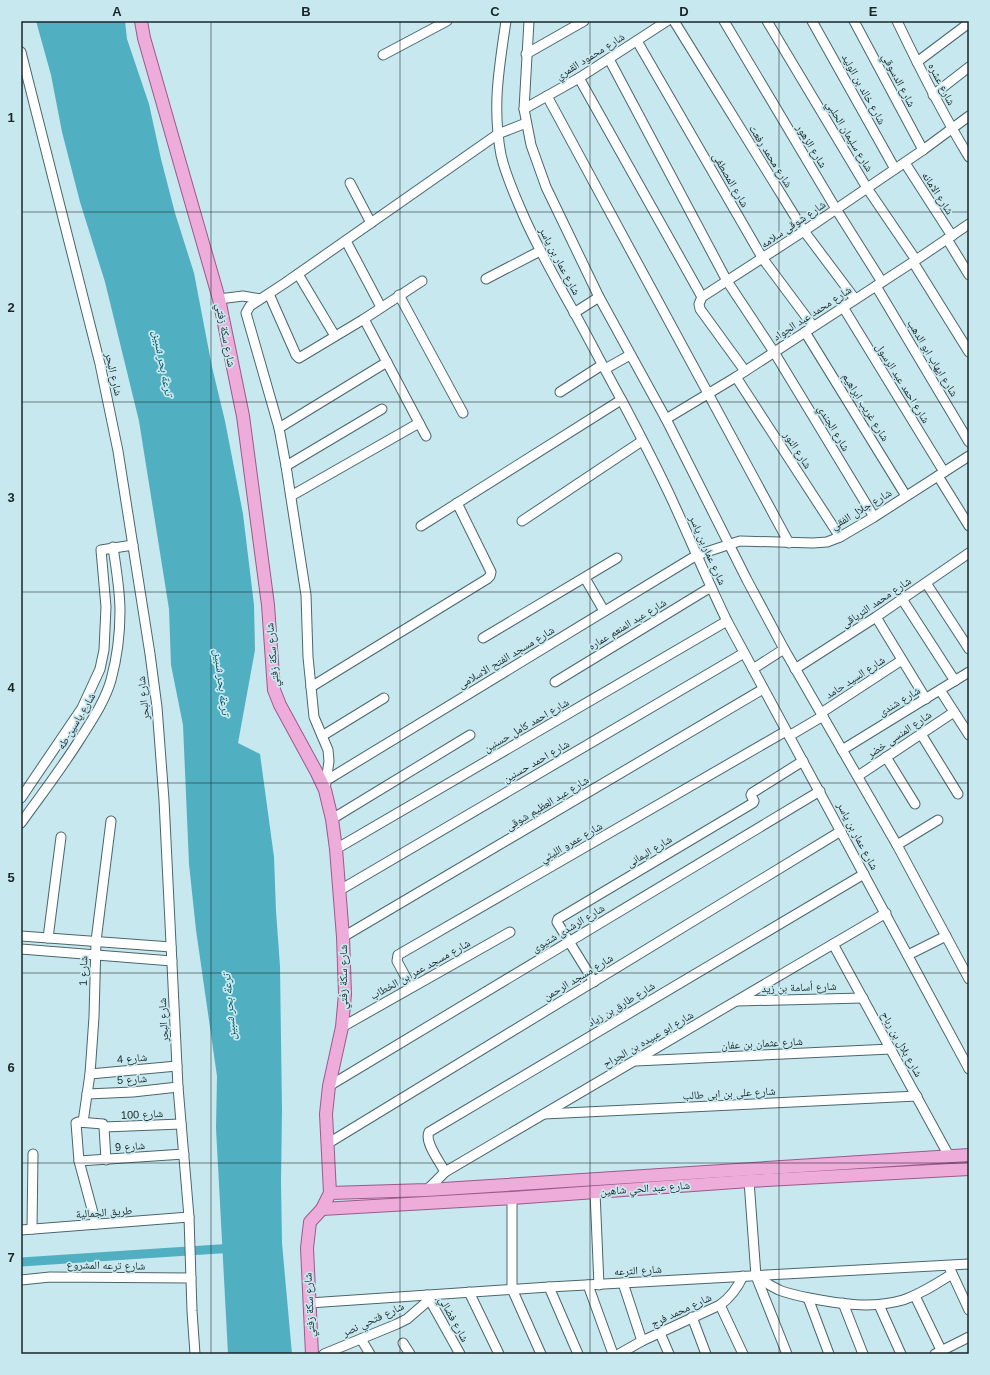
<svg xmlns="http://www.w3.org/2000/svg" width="990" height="1375" font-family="Arial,'Noto Naskh Arabic',sans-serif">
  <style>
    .water { fill: #51afc2 }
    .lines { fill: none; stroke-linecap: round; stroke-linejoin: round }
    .canal { stroke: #51afc2; stroke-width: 9 }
    .minor-casing { stroke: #4a666d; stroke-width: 11 }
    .major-casing { stroke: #9c598c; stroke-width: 14 }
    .minor { stroke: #fff; stroke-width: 9 }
    .major { stroke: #eeacda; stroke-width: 12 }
    .grid { fill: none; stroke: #192628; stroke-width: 1; stroke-opacity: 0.55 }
    .labels { text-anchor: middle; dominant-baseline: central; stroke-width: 3.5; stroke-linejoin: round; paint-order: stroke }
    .street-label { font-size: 11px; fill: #192628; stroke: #c8e8ef }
    .water-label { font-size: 12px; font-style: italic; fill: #035966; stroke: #c8e8ef }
    .neatline { fill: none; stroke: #192628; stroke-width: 1.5 }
    .grid-label { font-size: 13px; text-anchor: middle; font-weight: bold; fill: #192628 }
  </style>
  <rect width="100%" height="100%" fill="#c8e8ef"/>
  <polygon class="water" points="36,21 125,21 127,39 149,104 161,159 175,213 194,273 212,367 225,421 243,514 254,605 255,650 238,743 260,754 274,857 276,911 280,966 282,1111 281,1182 282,1243 292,1354 228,1354 216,1128 217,1076 196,930 189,864 183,725 171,665 169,609 139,421 105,282 80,202 62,132 51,75"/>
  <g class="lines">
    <polyline class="canal" points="21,1262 234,1248"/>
    <defs>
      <g id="minor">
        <path d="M506,21C499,69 492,106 501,155C506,177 516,198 525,219C540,252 557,282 574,312C590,341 605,370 621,399C639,433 657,467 673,502C691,541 708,582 727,621L969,1069"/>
        <polyline points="529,21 524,109 531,145 546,187 599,297 666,419 747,580 784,649 897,845 969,979"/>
        <polyline points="674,21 804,231 855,299"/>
        <polyline points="724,21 836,209 882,282"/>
        <polyline points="767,21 867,188 916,260"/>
        <polyline points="812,21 895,169"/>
        <polyline points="854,21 923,150"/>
        <path d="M897,21C919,67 942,113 969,157"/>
        <polyline points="637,41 763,259 813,326"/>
        <polyline points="21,52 100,364 118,451 150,654 157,707 164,800 178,1087 189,1217 192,1311 195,1354"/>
        <polyline points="526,54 584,21"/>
        <polyline points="383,55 447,21"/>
        <polyline points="609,59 727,281 774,352 874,517"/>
        <polyline points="917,62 969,23"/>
        <polyline points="579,78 702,297"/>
        <polyline points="933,95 969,67"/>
        <polyline points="547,96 789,543"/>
        <polyline points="524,109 579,78 667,21"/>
        <polyline points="905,163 952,236"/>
        <polyline points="350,183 371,223"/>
        <polyline points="947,239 969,275"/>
        <polyline points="346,241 381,307"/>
        <polyline points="913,262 969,352"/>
        <polyline points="298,274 335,336"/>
        <polyline points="486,279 540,251"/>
        <polyline points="876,286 969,442"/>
        <polyline points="269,294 296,355 299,358 364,319 422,281"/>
        <polyline points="399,295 463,413"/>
        <polyline points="219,299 243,296 260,299"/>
        <polyline points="843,307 944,472"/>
        <polyline points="574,313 599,297"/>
        <polyline points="364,319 426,436"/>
        <polyline points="805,332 906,496"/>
        <polyline points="605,369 630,355"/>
        <polyline points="745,371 700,309 699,304 702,297 804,231 923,150 969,116"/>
        <polyline points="736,377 840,537"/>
        <polyline points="560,392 602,365"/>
        <polyline points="666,419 736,377 916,260 969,224"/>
        <polyline points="279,428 387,362"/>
        <polyline points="286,466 382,409"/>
        <polyline points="938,476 969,526"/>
        <polyline points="291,496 419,423"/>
        <polyline points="522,521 642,441"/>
        <polyline points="421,526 621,400"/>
        <polyline points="585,578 604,611"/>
        <polyline points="926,583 969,649"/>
        <polyline points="902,599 955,681"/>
        <polyline points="876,617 926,699"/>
        <polyline points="483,638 617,558"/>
        <polyline points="753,669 784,649"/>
        <polyline points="795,669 876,617 969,553"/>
        <polyline points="555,682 711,587"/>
        <polyline points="311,687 487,579 490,576 491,572 457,503"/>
        <polyline points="940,690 969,735"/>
        <polyline points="821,713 902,660"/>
        <polyline points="921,734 958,794"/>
        <polyline points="322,736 384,698"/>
        <polyline points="789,736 823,716"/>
        <polyline points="842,750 969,672"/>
        <polyline points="886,757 915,804"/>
        <polyline points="858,776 954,712"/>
        <polyline points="327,780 697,555 740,541 813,543 827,542 840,537 874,517 969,456"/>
        <polyline points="325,790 329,761 328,750 314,717 308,657 306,595 286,466 279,428 246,313 250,306 285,283 498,134 526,123"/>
        <polyline points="21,798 82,708 100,669 104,650 106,607 101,550 133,545"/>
        <polyline points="332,819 470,735"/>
        <path d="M21,823C41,795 62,768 80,739C92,720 105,701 111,680C117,658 120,634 120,611C120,590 116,568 113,547"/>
        <polyline points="897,845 938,820"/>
        <polyline points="336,849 727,621"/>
        <polyline points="340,890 744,653"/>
        <polyline points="21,936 171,947"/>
        <polyline points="343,937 763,689"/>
        <polyline points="48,938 61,837"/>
        <polyline points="833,944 949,1156"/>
        <polyline points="21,949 172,961"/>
        <polyline points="908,955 946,936"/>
        <polyline points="594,982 557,922 558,919 753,803 754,801 751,795 752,793 803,761"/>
        <polyline points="411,987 397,961 398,955 786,731"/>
        <polyline points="737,1001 863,998"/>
        <polyline points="342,1027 510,932"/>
        <polyline points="636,1061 891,1049"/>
        <polyline points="90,1074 177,1066"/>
        <polyline points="329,1086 820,791"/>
        <polyline points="87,1094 133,1092 178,1087"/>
        <polyline points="544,1114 917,1096"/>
        <polyline points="83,1122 90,1074 94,1017 96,941 111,821"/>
        <polyline points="104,1127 181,1124"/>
        <polyline points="327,1144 841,831"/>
        <polyline points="79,1161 184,1154"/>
        <path d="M445,1172C440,1162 424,1142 429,1132L864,874"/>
        <polyline points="749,1181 756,1276 787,1354"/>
        <polyline points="427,1190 445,1172 886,913"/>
        <polyline points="595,1192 599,1285"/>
        <polyline points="512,1198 512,1289 541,1354"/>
        <polyline points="96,1224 79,1161 76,1123 78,1122 103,1124 104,1127 106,1160"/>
        <polyline points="32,1229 33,1154"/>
        <polyline points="21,1230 189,1217"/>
        <polyline points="950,1269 969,1310"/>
        <path d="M756,1276C763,1281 771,1286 779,1290C789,1294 799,1296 809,1298C840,1304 872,1309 903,1300C921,1294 936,1284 952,1274"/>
        <polyline points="21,1280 50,1277 191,1278"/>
        <polyline points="623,1283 642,1341"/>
        <polyline points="588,1285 613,1354"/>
        <polyline points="549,1287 578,1354"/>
        <polyline points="469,1292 499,1354"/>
        <polyline points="427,1295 460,1354"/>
        <polyline points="915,1296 943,1354"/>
        <polyline points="808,1298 829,1354"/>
        <polyline points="309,1303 549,1287 969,1264"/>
        <polyline points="843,1303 863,1354"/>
        <polyline points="720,1305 743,1354"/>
        <polyline points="879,1305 901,1354"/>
        <polyline points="692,1317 706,1354"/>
        <polyline points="660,1333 669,1354"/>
        <polyline points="361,1339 370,1354"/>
        <polyline points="403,1343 410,1354"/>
        <polyline points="324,1354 397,1324 407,1319 429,1300"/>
        <path d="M619,1354L642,1341L720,1305C731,1297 737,1289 743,1276"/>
        <polyline points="935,1354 969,1337"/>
      </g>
      <g id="major">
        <polyline points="141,21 144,38 219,299 243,416 268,605 274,690 280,705 317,773 325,790 332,819 336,849 343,937 345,994 342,1027 329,1086 326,1114 330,1193 322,1209 310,1222 307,1248 312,1354"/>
        <polyline points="330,1193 427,1190 969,1155"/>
        <polyline points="322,1209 512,1198 749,1181 969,1169"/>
      </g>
    </defs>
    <use href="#minor" class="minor-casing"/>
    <use href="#major" class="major-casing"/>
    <use href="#minor" class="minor"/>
    <use href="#major" class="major"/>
  </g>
  <path class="grid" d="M211,21V1354M400,21V1354M590,21V1354M779,21V1354M21,212H969M21,402H969M21,592H969M21,783H969M21,973H969M21,1163H969"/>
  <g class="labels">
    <g class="street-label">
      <text transform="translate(590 56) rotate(-32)">شارع محمود القمري</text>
      <text transform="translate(899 80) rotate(62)">شارع الدسوقي</text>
      <text transform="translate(942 84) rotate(63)">شارع عشره</text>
      <text transform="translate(864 89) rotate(61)">شارع خالد بن الوليد</text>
      <text transform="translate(850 136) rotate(59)">شارع سليمان الحلبي</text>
      <text transform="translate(812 146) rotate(59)">شارع الزهور</text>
      <text transform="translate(771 156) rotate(58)">شارع محمد رفعت</text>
      <text transform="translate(731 180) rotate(60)">شارع المصطفى</text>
      <text transform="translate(938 193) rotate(57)">شارع الامانه</text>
      <text transform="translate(793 224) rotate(-34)">شارع شوقى سلامه</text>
      <text transform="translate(560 261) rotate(62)">شارع عمار بن ياسر</text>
      <text transform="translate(812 313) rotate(-33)">شارع محمد عبد الجواد</text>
      <text transform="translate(226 335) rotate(79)">شارع سكة زفتي</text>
      <text transform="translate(933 358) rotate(59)">شارع ايهاب ابو الدهب</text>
      <text transform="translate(114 374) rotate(77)">شارع البحر</text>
      <text transform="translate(903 383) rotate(58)">شارع احمد عبد الرسول</text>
      <text transform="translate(866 407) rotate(58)">شارع غريب ابراهيم</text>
      <text transform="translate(834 428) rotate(59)">شارع الجندي</text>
      <text transform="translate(798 450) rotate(57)">شارع النور</text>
      <text transform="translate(861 509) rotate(-31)">شارع جلال الفقي</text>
      <text transform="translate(708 550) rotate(66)">شارع عمار بن ياسر</text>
      <text transform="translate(876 602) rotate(-34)">شارع محمد الترياقى</text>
      <text transform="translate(627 624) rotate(-31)">شارع عبد المنعم عماره</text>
      <text transform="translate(272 655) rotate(-95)">شارع سكة زفتي</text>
      <text transform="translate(506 657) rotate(-31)">شارع مسجد الفتح الاسلامى</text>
      <text transform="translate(855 677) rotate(-33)">شارع السيد حامد</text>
      <text transform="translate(143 698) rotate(-96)">شارع البحر</text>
      <text transform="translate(899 701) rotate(-31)">شارع شندى</text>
      <text transform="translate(76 721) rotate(-59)">شارع ياسين طه</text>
      <text transform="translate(526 725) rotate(-30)">شارع احمد كامل حسنين</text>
      <text transform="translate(899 734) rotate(-34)">شارع المنسى خضر</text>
      <text transform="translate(536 761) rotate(-30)">شارع احمد حسنين</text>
      <text transform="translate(547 803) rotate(-31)">شارع عبد العظيم شوقى</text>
      <text transform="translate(858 836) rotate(62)">شارع عمار بن ياسر</text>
      <text transform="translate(571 842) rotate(-30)">شارع عمرو الليثي</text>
      <text transform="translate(649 851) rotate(-31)">شارع اليمانى</text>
      <text transform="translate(568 928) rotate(-31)">شارع الرشدى شتيوى</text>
      <text transform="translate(420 969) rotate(-29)">شارع مسجد عمر بن الخطاب</text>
      <text transform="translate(83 971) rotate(-89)">شارع 1</text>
      <text transform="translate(343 977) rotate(-90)">شارع سكة زفتي</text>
      <text transform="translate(578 977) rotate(-31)">شارع مسجد الرحمن</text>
      <text transform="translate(799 987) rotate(-2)">شارع أسامة بن زيد</text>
      <text transform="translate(621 1004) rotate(-31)">شارع طارق بن زياد</text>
      <text transform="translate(163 1020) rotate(-93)">شارع البحر</text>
      <text transform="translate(648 1039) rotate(-30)">شارع ابو عبيده بن الجراح</text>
      <text transform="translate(762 1043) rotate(-3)">شارع عثمان بن عفان</text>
      <text transform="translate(902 1044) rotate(61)">شارع بلال بن رباح</text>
      <text transform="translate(132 1058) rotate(-5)">شارع 4</text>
      <text transform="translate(132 1079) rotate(-4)">شارع 5</text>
      <text transform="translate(729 1093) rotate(-3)">شارع على بن ابى طالب</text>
      <text transform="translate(142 1114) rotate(-3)">شارع 100</text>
      <text transform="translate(130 1146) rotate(-4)">شارع 9</text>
      <text transform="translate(645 1188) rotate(-4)">شارع عبد الحي شاهين</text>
      <text transform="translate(104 1212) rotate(-4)">طريق الجمالية</text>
      <text transform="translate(106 1265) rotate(1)">شارع ترعه المشروع</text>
      <text transform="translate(638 1270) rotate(-3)">شارع الترعه</text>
      <text transform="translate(309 1305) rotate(-93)">شارع سكة زفتي</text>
      <text transform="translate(681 1310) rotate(-25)">شارع محمد فرج</text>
      <text transform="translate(373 1319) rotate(-25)">شارع فتحي نصر</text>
      <text transform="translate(454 1319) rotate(61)">شارع فضالي</text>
    </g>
    <g class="water-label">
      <text transform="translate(163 363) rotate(79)">ترعة بحر شبين</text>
      <text transform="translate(222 682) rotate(83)">ترعة بحر شبين</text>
      <text transform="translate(229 1007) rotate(-95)">ترعة بحر شبين</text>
    </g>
  </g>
  <rect width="990" height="1375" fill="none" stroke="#c8e8ef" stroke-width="44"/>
  <rect x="22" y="22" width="946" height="1331" class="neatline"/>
  <g class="grid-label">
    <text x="117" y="16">A</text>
    <text x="306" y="16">B</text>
    <text x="495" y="16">C</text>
    <text x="684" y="16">D</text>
    <text x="873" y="16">E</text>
    <text x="11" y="122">1</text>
    <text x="11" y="312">2</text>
    <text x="11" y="502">3</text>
    <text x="11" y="692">4</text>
    <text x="11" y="882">5</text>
    <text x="11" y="1072">6</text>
    <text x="11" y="1262">7</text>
  </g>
</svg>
